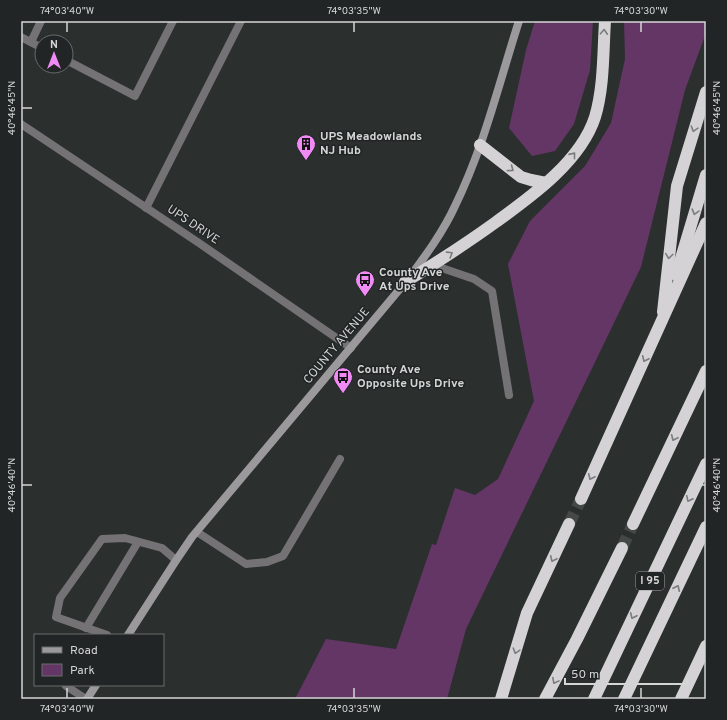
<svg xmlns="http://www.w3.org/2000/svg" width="727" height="720" font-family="Overpass,sans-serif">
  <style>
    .green { fill: #643666 }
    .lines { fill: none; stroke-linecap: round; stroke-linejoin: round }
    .highway-tunnel { stroke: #444847; stroke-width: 12; stroke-dasharray: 12 6; stroke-linecap: butt }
    .lane { stroke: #747274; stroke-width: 8 }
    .street { stroke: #747274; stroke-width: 8 }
    .secondary { stroke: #9b999b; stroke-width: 8 }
    .highway { stroke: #d5d2d5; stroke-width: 12 }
    .oneway { stroke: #7b7c7d }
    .ticks { fill: none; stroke: #d3d6d5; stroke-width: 1.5 }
    .labels { text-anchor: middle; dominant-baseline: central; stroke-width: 3; stroke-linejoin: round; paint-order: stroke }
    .shield { fill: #212525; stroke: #9ea1a0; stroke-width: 1 }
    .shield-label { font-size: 11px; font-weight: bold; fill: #d3d6d5 }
    .poi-label { font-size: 12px; font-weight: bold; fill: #d3d6d5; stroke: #212525; text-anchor: start }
    .street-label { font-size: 12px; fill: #d3d6d5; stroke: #212525 }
    .neatline { fill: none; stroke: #d3d6d5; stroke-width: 1.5 }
    .ticks-label { font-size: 10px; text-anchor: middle; fill: #d3d6d5 }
  </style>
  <rect width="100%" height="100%" fill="#2b2f2e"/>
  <g class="green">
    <polygon points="535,21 593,21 590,70 574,124 555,151 532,156 509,128 526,50"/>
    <polygon points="624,21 706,21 706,33 685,90 641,267 466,629 447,699 295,699 326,639 396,649 432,544 436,545 455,488 475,495 498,479 534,401 508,264 530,221 585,166 611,123 625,59"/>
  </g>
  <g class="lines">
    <g class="highway-tunnel">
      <polyline points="569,524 581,499"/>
      <polyline points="622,548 633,524"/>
    </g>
    <g class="lane">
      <polyline points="21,37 42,48"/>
      <polyline points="31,42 41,21"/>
      <polyline points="66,60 135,96 173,21"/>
      <polyline points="146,208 241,21"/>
      <polyline points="430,264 474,279 492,291 509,395"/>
      <polyline points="197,532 246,564 267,562 283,556 340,459"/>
      <polyline points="86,628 138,542"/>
      <polyline points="107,635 56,617 60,598 102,539 125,538 162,548 176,560"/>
      <polyline points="66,686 86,699"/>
    </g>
    <polyline class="street" points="21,124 199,243 351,348"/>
    <g class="secondary">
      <path d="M128,635L175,562L192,537L409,278C426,255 443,232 455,206C484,147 499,83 519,21"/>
      <polyline points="87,699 96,685"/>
    </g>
    <g class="highway">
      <polyline points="480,145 521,177 531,180 546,183"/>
      <polyline points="676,275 706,175"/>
      <path d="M405,282C436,263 467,243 496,222C532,196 581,161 595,117C604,87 603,53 605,21"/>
      <polyline points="663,312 677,186 706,92"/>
      <polyline points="581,499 706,223"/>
      <polyline points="633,524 706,371"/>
      <polyline points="501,699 527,613 569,524"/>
      <polyline points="545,699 577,639 622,548"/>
      <polyline points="594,699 706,464"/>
      <polyline points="624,699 706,527"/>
      <polyline points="681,699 706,646"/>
    </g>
  </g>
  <defs><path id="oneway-chevron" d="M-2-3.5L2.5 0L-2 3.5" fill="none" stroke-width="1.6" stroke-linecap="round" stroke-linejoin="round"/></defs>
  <g class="oneway">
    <use href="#oneway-chevron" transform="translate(604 32) rotate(-87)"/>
    <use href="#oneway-chevron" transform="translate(694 129) rotate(107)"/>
    <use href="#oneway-chevron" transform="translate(573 155) rotate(-51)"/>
    <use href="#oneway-chevron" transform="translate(511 169) rotate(37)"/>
    <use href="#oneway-chevron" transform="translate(695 212) rotate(106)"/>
    <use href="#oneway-chevron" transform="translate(450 254) rotate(-32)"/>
    <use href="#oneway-chevron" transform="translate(669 256) rotate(97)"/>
    <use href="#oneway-chevron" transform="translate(645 359) rotate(115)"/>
    <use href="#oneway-chevron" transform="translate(674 438) rotate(115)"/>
    <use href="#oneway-chevron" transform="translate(591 477) rotate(115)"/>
    <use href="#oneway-chevron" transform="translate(689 499) rotate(116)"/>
    <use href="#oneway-chevron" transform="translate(553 559) rotate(115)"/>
    <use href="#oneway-chevron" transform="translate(677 588) rotate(-65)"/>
    <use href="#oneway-chevron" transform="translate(633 616) rotate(115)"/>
    <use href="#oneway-chevron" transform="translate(516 651) rotate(107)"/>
    <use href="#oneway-chevron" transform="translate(555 681) rotate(118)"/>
  </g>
  <path class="ticks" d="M67,22V32M354,22V32M641,22V32M22,108H32M695,108H705M22,485H32M695,485H705M67,688V698M354,688V698M641,688V698"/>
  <defs>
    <symbol id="building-pin" viewBox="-11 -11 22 30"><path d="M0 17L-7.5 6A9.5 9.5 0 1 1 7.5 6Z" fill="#f08bf6" stroke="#212525"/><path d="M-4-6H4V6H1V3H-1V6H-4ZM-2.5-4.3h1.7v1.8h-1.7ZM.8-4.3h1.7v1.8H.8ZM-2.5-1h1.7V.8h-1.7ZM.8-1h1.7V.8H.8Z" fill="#111"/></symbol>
    <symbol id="bus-pin" viewBox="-11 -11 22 30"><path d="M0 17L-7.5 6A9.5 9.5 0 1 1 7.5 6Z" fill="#f08bf6" stroke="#212525"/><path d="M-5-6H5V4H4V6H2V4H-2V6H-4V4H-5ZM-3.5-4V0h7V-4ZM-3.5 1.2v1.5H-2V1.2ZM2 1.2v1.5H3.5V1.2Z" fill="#111"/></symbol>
  </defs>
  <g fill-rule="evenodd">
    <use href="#building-pin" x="295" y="133" width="22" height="30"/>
    <use href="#bus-pin" x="354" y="269" width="22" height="30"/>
    <use href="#bus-pin" x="332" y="366" width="22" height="30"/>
  </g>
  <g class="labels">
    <rect class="shield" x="636" y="572" width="28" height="18" rx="3"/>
    <g class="shield-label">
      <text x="650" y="581">I 95</text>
    </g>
    <g class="poi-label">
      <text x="320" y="137">UPS Meadowlands<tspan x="320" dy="14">NJ Hub</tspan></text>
      <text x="379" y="273">County Ave<tspan x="379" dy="14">At Ups Drive</tspan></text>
      <text x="357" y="370">County Ave<tspan x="357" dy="14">Opposite Ups Drive</tspan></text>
    </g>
    <g class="street-label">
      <text transform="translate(193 225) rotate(34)">UPS DRIVE</text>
      <text transform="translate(337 346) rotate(-50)">COUNTY AVENUE</text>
    </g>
  </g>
  <rect width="727" height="720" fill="none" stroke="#212525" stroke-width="44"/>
  <rect x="34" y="634" width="130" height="52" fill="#212525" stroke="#686c6b"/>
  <rect x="42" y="647" width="20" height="6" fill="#9b999b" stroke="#686c6b"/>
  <text x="70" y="654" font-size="12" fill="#d3d6d5">Road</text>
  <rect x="42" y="664" width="20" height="12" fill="#643666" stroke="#686c6b"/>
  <text x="70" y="674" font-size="12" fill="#d3d6d5">Park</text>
  <g transform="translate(54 54)"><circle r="19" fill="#212525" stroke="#686c6b"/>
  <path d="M0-3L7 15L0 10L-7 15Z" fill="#f08bf6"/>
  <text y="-6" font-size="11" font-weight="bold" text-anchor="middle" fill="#d3d6d5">N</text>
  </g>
  <path d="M565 678v6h122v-6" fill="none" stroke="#d3d6d5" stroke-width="2"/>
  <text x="571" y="678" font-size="12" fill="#d3d6d5" stroke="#212525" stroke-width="3" paint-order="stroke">50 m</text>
  <rect x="22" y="22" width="683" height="676" class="neatline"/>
  <g class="ticks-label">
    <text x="67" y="14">74°03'40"W</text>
    <text x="354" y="14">74°03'35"W</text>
    <text x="641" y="14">74°03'30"W</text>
    <text transform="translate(11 108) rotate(-90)" y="4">40°46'45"N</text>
    <text transform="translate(716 108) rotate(-90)" y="4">40°46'45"N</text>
    <text transform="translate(11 485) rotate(-90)" y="4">40°46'40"N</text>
    <text transform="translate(716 485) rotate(-90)" y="4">40°46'40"N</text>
    <text x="67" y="712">74°03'40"W</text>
    <text x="354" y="712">74°03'35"W</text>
    <text x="641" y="712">74°03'30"W</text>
  </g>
</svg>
